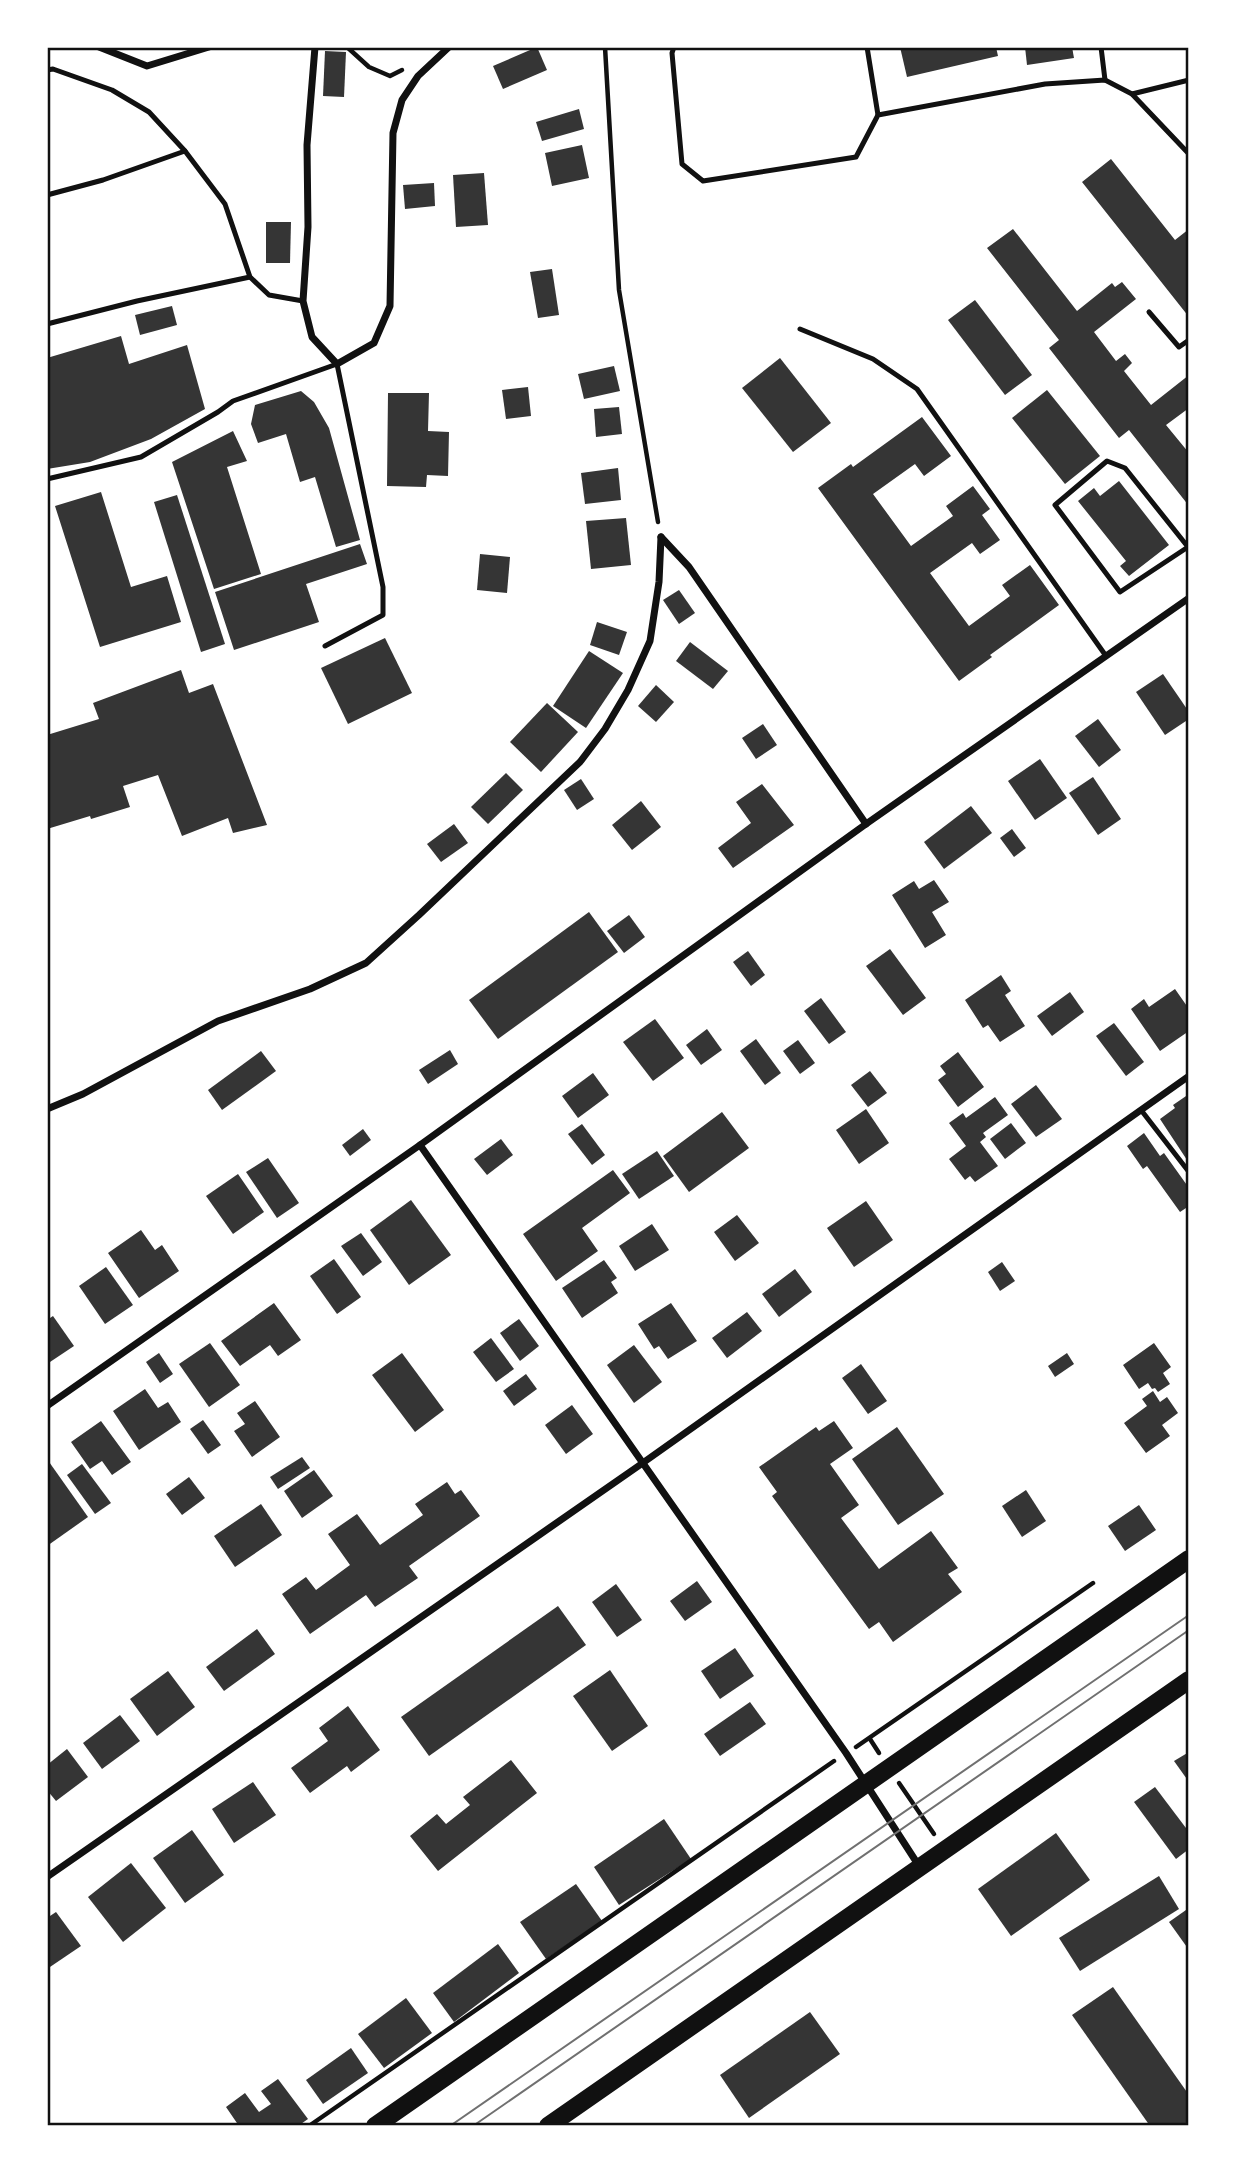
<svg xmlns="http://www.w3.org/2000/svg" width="1236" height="2173" font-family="'Playfair Display',serif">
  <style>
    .building { fill: #353535 }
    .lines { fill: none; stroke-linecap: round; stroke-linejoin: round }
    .path { stroke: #111; stroke-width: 4.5 }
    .service { stroke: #111; stroke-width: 5 }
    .minor { stroke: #111; stroke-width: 7 }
    .primary { stroke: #111; stroke-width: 18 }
    .tram { stroke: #707070; stroke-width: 2 }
    .neatline { fill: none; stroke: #111; stroke-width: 2.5 }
  </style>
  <rect width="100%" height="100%" fill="#fff"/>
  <g class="building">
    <polygon points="537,47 547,70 503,89 493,66"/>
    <polygon points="900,47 996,47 998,56 907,77"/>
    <polygon points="1025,47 1072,47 1074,58 1027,65"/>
    <polygon points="325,51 346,52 344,97 323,96"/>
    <polygon points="579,109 584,129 542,141 536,122"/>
    <polygon points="582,145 589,178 552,186 545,153"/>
    <polygon points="1111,159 1175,240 1189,229 1189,317 1082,182"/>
    <polygon points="484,173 488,225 456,227 453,175"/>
    <polygon points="434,183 435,206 405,209 403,185"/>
    <polygon points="266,222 291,222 290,263 266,263"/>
    <polygon points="1013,229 1077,311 1112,283 1115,287 1122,282 1136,299 1094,332 1116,361 1125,354 1132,363 1124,371 1151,405 1189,375 1189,408 1166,425 1189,453 1189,506 1129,430 1119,438 1049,348 1059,340 987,248"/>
    <polygon points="552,269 559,315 538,318 530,272"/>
    <polygon points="975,300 1032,375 1005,395 948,320"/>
    <polygon points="172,306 177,325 140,335 135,315"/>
    <polygon points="121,336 129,364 187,345 205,409 151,439 90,462 47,469 47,358"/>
    <polygon points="780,358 831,423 793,452 742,388"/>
    <polygon points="614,366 620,391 584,399 578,374"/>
    <polygon points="528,387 531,416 506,419 502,390"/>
    <polygon points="1047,390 1100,456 1065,484 1012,418"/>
    <polygon points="301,391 314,402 329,428 360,540 336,547 315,477 300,482 286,434 258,443 251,424 255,405"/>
    <polygon points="388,393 429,393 428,431 449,432 448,476 427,475 426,487 387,486"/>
    <polygon points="619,407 622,434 596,437 594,409"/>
    <polygon points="922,417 951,456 924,476 915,464 873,494 911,546 953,516 946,506 973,486 990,509 982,515 1000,540 980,554 972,543 930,573 969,626 1010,596 1002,585 1030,565 1059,605 990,655 992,657 959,681 818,488 851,464 853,467"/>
    <polygon points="233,431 247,461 227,467 261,574 214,589 172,462"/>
    <polygon points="618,468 621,500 585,504 581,473"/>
    <polygon points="1119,481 1169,545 1129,576 1120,566 1126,561 1078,501 1094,488 1100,496"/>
    <polygon points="101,492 131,587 167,576 181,622 100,647 55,506"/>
    <polygon points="177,495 225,644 201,652 154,502"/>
    <polygon points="626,518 631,565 591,569 586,521"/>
    <polygon points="360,544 367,564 306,584 319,622 234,650 215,592"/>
    <polygon points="480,554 510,557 507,593 477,590"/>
    <polygon points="679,590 695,613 679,624 663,600"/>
    <polygon points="597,622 627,632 619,655 590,645"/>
    <polygon points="385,638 412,693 348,724 321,668"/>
    <polygon points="690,642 728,671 713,689 676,661"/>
    <polygon points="589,651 623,673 586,728 553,706"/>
    <polygon points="181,670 189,693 213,684 267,825 233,833 228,818 182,836 158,775 123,786 130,807 91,819 90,816 47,829 47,735 99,719 93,703"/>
    <polygon points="1163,674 1189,712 1189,719 1165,735 1136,692"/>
    <polygon points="656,685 674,702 656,722 638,706"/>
    <polygon points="547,703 578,732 541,772 510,742"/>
    <polygon points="1098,719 1121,750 1099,767 1075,736"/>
    <polygon points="763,724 777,745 756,759 742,738"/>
    <polygon points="1040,759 1067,798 1035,820 1008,781"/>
    <polygon points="506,773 523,790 488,824 471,807"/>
    <polygon points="1093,777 1121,819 1098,835 1069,793"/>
    <polygon points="581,779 594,799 577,810 564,790"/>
    <polygon points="762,784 794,825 733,868 718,848 751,823 736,802"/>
    <polygon points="641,801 661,827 632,850 612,825"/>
    <polygon points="971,806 992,833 944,869 924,842"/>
    <polygon points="454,824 468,843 441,862 427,844"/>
    <polygon points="1012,829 1026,848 1014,857 1000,838"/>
    <polygon points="934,880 949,902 932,912 946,935 925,948 892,895 914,881 919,889"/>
    <polygon points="589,912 618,952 498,1039 469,1000"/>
    <polygon points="629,915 645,937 624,953 607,931"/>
    <polygon points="890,949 926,998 903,1015 866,966"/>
    <polygon points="748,951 765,975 751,986 733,962"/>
    <polygon points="1001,975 1011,991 1005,995 1025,1026 1000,1042 988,1025 983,1028 965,1000"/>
    <polygon points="1175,989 1189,1009 1189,1031 1160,1051 1131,1009 1144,999 1149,1007"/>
    <polygon points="1070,992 1084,1012 1052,1036 1037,1016"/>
    <polygon points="821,998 846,1032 829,1044 804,1011"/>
    <polygon points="655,1019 684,1058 653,1081 623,1042"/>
    <polygon points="1114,1023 1144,1062 1126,1076 1096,1036"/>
    <polygon points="707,1029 722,1050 701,1065 686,1045"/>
    <polygon points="756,1039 781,1073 765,1085 740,1051"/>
    <polygon points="798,1040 815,1063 800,1074 783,1051"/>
    <polygon points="450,1050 458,1064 428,1084 419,1070"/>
    <polygon points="261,1051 276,1071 222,1110 208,1090"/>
    <polygon points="958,1052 984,1087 958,1107 938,1080 946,1074 940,1066"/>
    <polygon points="870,1071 887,1093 868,1107 851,1085"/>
    <polygon points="593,1073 609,1095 578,1118 562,1096"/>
    <polygon points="1036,1085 1062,1119 1036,1137 1011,1104"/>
    <polygon points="1189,1094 1189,1158 1187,1160 1160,1119 1175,1108 1173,1105"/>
    <polygon points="995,1097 1008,1115 983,1133 986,1137 980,1142 998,1166 975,1182 970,1176 965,1180 949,1159 966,1146 949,1123 963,1113 966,1118"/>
    <polygon points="866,1109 889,1143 859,1164 836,1130"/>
    <polygon points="722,1112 749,1148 689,1192 663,1156"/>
    <polygon points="1011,1123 1026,1143 1005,1159 990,1139"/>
    <polygon points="582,1124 605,1155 592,1165 568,1134"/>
    <polygon points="363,1129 371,1140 350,1156 342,1145"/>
    <polygon points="1144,1133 1160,1156 1164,1153 1189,1188 1189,1206 1180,1212 1147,1166 1143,1169 1127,1146"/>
    <polygon points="501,1139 513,1155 487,1175 474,1159"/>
    <polygon points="657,1151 674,1176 639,1199 622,1174"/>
    <polygon points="268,1158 299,1203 277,1218 246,1172"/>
    <polygon points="613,1170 630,1193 582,1228 598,1251 556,1281 523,1234"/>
    <polygon points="238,1174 264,1212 233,1234 206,1196"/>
    <polygon points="411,1200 451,1255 409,1285 370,1230"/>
    <polygon points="866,1201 893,1240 854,1267 827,1228"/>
    <polygon points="737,1215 759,1243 735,1261 714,1232"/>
    <polygon points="652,1224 669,1250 635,1271 619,1246"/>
    <polygon points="141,1230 155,1250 162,1245 179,1271 139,1298 108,1253"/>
    <polygon points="361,1233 382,1262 363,1276 341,1246"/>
    <polygon points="334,1259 361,1297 337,1314 310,1276"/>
    <polygon points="604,1260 617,1278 611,1282 618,1293 582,1318 562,1288"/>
    <polygon points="1002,1262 1015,1281 1000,1291 988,1272"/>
    <polygon points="106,1267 133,1305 105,1324 79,1286"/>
    <polygon points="795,1269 812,1292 779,1317 762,1294"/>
    <polygon points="274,1303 301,1340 278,1356 270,1345 240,1366 221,1341"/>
    <polygon points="671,1303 697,1341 668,1359 659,1346 654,1349 638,1324"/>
    <polygon points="747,1312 762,1331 727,1358 712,1338"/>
    <polygon points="53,1316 74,1346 47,1364 47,1320"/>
    <polygon points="519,1319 539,1346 520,1361 500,1333"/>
    <polygon points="491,1338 514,1369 496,1382 473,1352"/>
    <polygon points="210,1343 240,1385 209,1407 179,1364"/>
    <polygon points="1154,1343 1171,1367 1163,1373 1170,1384 1158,1392 1155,1388 1152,1389 1148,1383 1139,1389 1123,1365"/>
    <polygon points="634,1345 662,1382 634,1403 607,1365"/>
    <polygon points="159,1353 173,1374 160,1383 146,1362"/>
    <polygon points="402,1353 444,1410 415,1432 372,1375"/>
    <polygon points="1067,1353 1074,1364 1055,1377 1048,1366"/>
    <polygon points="861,1364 887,1401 868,1414 842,1378"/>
    <polygon points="526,1374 537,1389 514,1406 503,1391"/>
    <polygon points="145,1389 158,1408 168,1402 181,1422 139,1450 113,1411"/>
    <polygon points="1153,1391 1160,1402 1167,1397 1178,1413 1162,1425 1170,1436 1146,1453 1124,1423 1147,1406 1142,1399"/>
    <polygon points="255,1401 280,1437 252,1457 234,1431 245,1424 237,1413"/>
    <polygon points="572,1405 593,1434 566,1454 545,1425"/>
    <polygon points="203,1420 221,1445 208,1454 190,1429"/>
    <polygon points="101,1421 131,1462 112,1475 102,1461 90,1469 71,1442"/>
    <polygon points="834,1421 853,1448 830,1464 859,1505 841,1518 879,1569 931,1531 958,1568 948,1574 962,1592 893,1642 879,1622 869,1629 772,1496 777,1492 759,1467 816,1427 819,1431"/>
    <polygon points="897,1427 944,1494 898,1525 852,1459"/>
    <polygon points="302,1457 310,1468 278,1489 270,1477"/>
    <polygon points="47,1459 88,1517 47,1546"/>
    <polygon points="82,1464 111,1503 95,1514 67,1475"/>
    <polygon points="314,1470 333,1496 302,1518 284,1491"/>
    <polygon points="189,1477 205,1498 182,1515 166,1494"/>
    <polygon points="447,1482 455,1494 461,1490 480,1516 409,1566 418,1578 375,1607 366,1595 310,1634 282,1594 306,1577 316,1590 350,1565 328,1534 357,1514 380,1545 423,1515 415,1504"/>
    <polygon points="1026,1490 1046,1521 1022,1537 1002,1506"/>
    <polygon points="261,1504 282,1535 235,1567 214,1536"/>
    <polygon points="1139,1505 1156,1530 1125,1551 1108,1526"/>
    <polygon points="697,1581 712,1602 685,1621 670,1601"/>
    <polygon points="616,1584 642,1620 617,1637 592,1602"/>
    <polygon points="558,1606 586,1645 429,1756 401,1717"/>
    <polygon points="257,1629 275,1654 224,1691 206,1667"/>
    <polygon points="735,1648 754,1676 720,1699 701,1671"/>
    <polygon points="610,1670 648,1726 612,1751 573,1696"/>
    <polygon points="168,1671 195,1707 157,1736 130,1699"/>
    <polygon points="750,1702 766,1724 720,1756 704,1734"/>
    <polygon points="348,1706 380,1750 351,1772 347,1766 310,1793 291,1768 328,1741 319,1728"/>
    <polygon points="120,1715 140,1741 102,1769 83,1743"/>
    <polygon points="67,1749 88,1777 56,1801 47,1790 47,1765"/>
    <polygon points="1189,1752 1189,1782 1174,1761"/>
    <polygon points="511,1760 537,1793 438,1871 410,1836 437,1814 446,1824 470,1805 463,1797"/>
    <polygon points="253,1782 276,1815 234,1843 212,1809"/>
    <polygon points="1155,1787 1189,1832 1189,1849 1176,1859 1134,1802"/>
    <polygon points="664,1819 691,1859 619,1905 594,1867"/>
    <polygon points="192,1830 224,1875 185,1903 153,1858"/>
    <polygon points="1056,1833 1090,1880 1011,1936 978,1889"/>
    <polygon points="131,1863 166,1908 123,1942 88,1897"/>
    <polygon points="1159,1876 1179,1909 1080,1971 1059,1938"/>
    <polygon points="576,1884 602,1921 546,1959 520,1922"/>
    <polygon points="1186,1910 1189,1914 1189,1950 1169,1922"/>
    <polygon points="56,1912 81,1946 47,1969 47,1918"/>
    <polygon points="498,1944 519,1973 454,2022 433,1993"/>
    <polygon points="1113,1987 1189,2095 1189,2126 1150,2126 1072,2015"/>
    <polygon points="406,1998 432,2033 384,2068 358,2034"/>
    <polygon points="810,2012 840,2054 749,2118 720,2075"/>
    <polygon points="351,2048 368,2073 323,2104 306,2080"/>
    <polygon points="278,2079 308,2119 298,2126 239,2126 226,2107 245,2093 259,2112 271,2104 261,2091"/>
  </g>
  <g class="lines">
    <g class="path">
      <polyline points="347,47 369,67 390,76 402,70"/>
      <polyline points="605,47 619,290 658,522"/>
      <polyline points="870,1739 879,1753"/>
      <polyline points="856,1747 1093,1583"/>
      <polyline points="899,1783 934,1834"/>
      <polyline points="309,2126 834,1761"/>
    </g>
    <g class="service">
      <polyline points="674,47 672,53 682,164 703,181 856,157 878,115 1045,84 1105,80 1132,94 1189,154"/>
      <polyline points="867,47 878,115"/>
      <polyline points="1101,47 1105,80"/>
      <polyline points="47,70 53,69 112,90 149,112 185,151 225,204 250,277 269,295 303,301"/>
      <polyline points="1132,94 1189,80"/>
      <polyline points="47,195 103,180 185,151"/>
      <polyline points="1149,312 1179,347 1189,340"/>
      <polyline points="47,324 137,301 250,277"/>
      <polyline points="800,329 873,359 917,389 1106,656"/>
      <polyline points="47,479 141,457 218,412 233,401 337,364 383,587 383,615 325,646"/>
      <polyline points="1188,547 1125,468 1107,461 1055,505 1120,592 1188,547 1189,546"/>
      <polyline points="1141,1110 1189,1172"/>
    </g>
    <g class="minor">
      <polyline points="99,47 147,66 209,47"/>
      <polyline points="315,47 307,145 308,227 303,301 312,337 337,364 374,343 390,306 393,133 402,100 418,76 449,47"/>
      <polyline points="661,537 689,567 866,824"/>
      <polyline points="47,1109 83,1094 218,1021 310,989 366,963 419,915 580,762 605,729 628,690 650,641 659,582 661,537"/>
      <polyline points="420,1145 846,1753 919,1866"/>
      <polyline points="47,1406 420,1145 866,824 1189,598"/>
      <polyline points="47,1877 637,1467 1189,1076"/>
    </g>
    <g class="primary">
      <polyline points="375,2126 1189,1559"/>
      <polyline points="548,2126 1189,1680"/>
    </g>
    <g class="tram">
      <polyline points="450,2126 1189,1615"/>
      <polyline points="473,2126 1189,1630"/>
    </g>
  </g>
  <rect width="1236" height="2173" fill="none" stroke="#ffffff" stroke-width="98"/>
  <rect x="49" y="49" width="1138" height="2075" class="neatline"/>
</svg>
